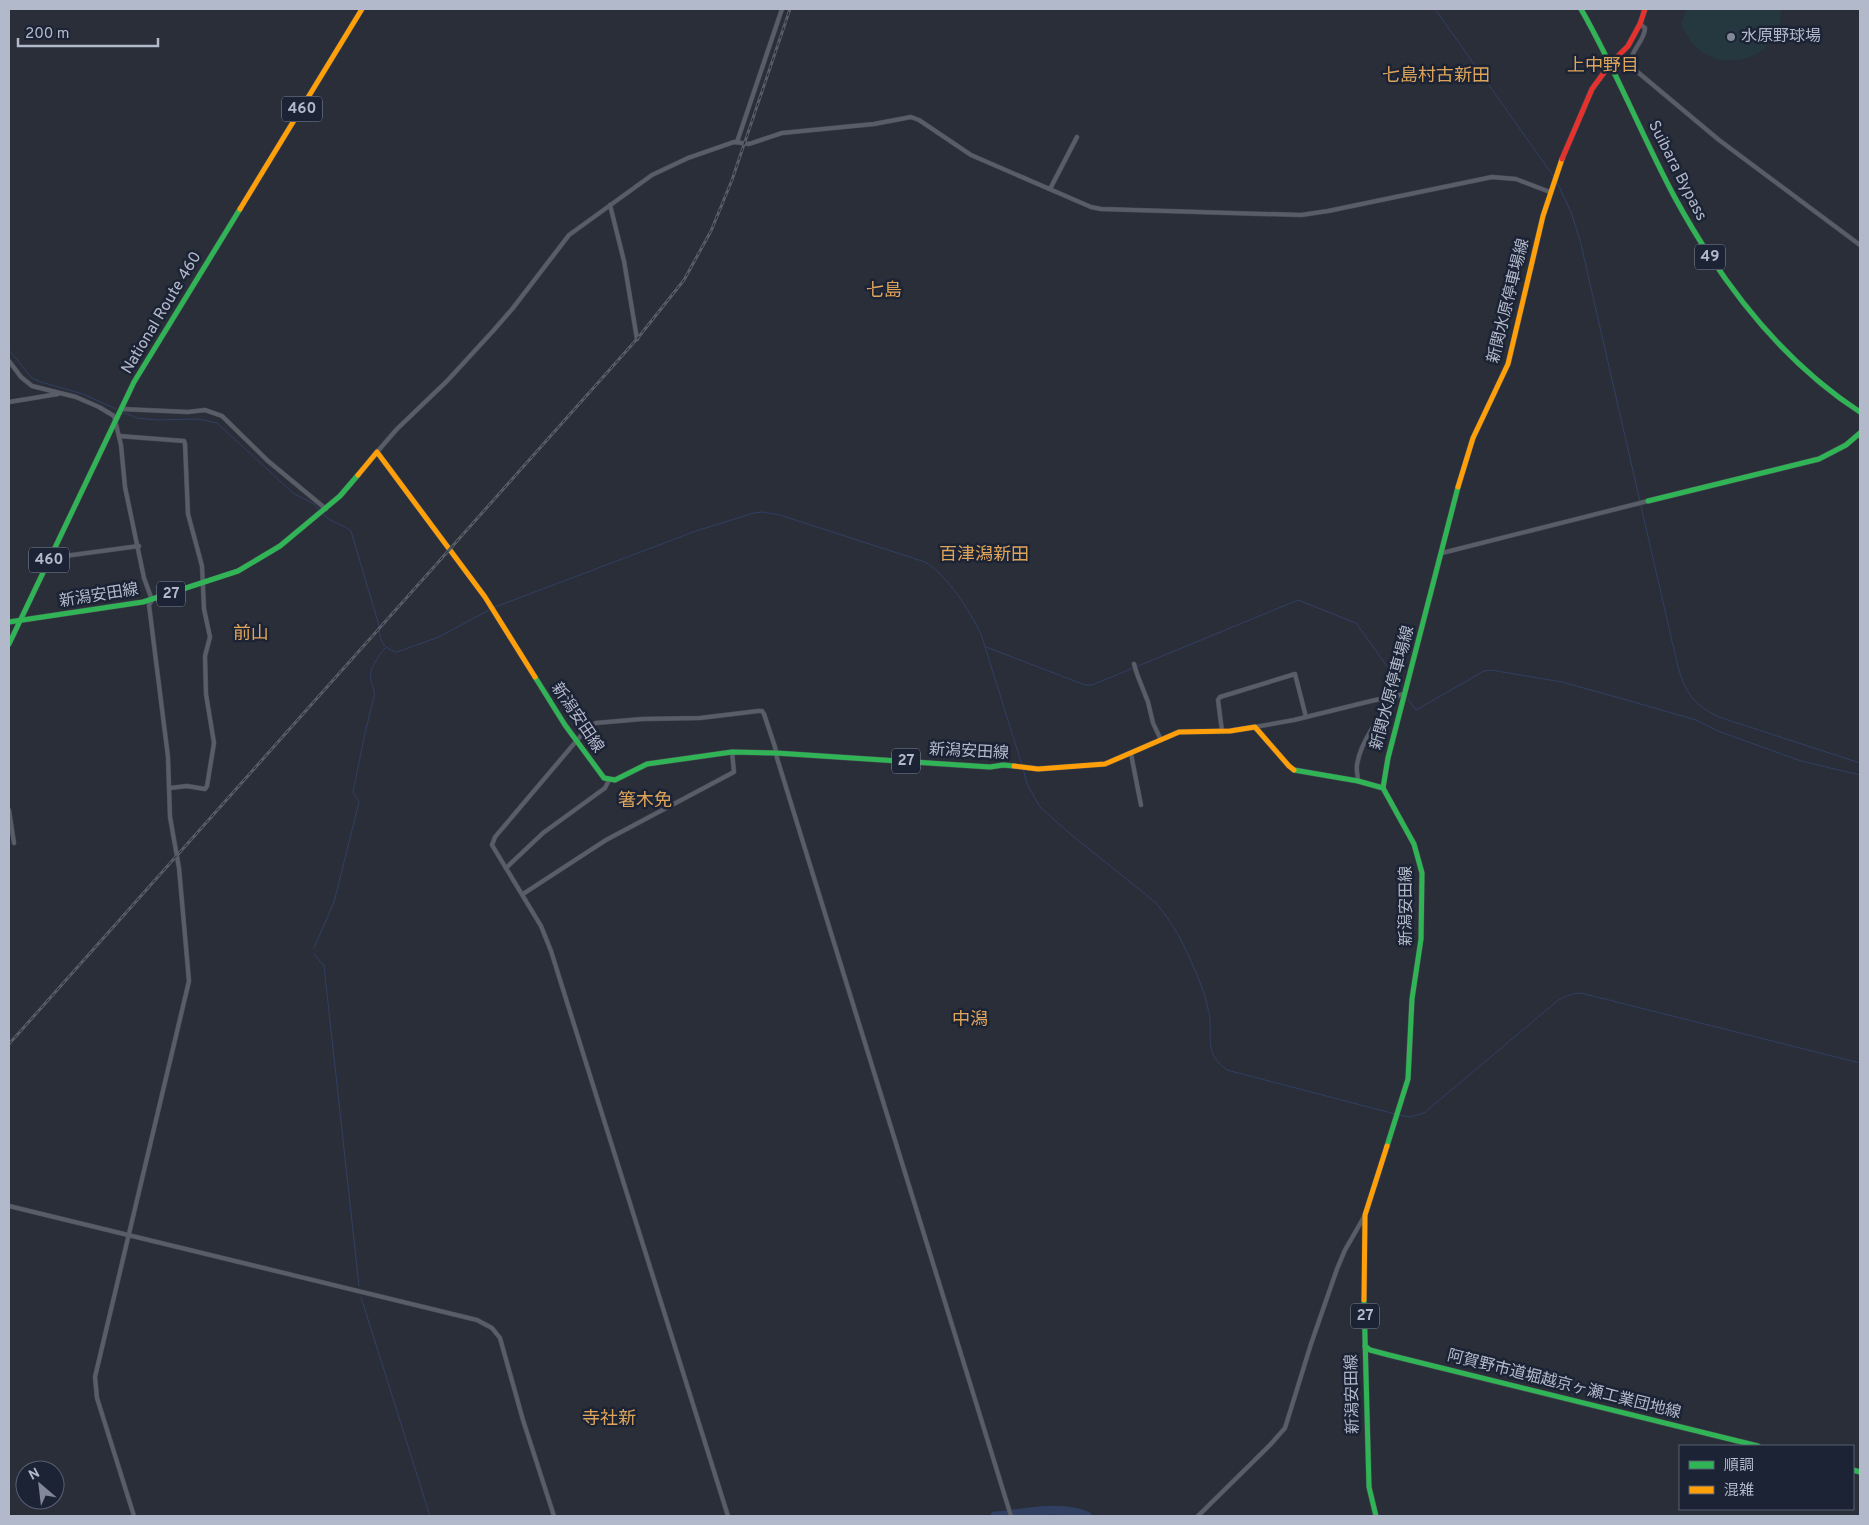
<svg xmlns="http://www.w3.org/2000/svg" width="1869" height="1525" font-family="Overpass,'Noto Sans JP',sans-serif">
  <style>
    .green { fill: #253840 }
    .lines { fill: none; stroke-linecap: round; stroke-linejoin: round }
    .stream { stroke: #313f63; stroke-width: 1 }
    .river { stroke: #313f63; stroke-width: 9 }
    .street-casing { stroke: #454952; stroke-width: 5 }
    .fast-casing { stroke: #454952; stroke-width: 6 }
    .slow-casing { stroke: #454952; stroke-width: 6 }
    .jam-casing { stroke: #454952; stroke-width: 6 }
    .street { stroke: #595d67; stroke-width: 4 }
    .fast { stroke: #30b455; stroke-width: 5 }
    .slow { stroke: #ff9f0a; stroke-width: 5 }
    .jam { stroke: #e5322d; stroke-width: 5 }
    .rail-casing { stroke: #585c64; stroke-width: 3 }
    .rail { stroke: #1b2335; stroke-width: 1; stroke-dasharray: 4; stroke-linecap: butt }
    .poi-dot { fill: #828898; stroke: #1b2335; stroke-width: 2 }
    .labels { text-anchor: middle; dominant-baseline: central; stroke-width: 5; stroke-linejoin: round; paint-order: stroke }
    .shield { fill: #1b2335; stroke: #858c9e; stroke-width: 1 }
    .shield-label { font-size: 15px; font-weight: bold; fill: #b2b9cb }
    .poi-label { font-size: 16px; fill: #b2b9cb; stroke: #1b2335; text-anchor: start }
    .street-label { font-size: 16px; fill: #b2b9cb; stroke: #1b2335 }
    .neighbourhood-label { font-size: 18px; fill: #dea55a; stroke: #1b2335 }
  </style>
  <rect width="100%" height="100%" fill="#292e39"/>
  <path class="green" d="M1687,9H1781C1783,51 1737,74 1702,52C1692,46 1687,35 1681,24Z"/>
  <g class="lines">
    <g class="stream">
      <polyline points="1435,9 1554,177"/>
      <path d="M1556,180L1571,212L1580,240L1677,663C1685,692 1692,704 1719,717L1860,763"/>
      <polyline points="9,350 32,378 41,382 83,394 116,409"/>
      <polyline points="122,412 137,418 157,420 198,419 217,423 293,493 314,504 320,511"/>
      <path d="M323,514C331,523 343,524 351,531L378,622C380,637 380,648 397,652L439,637L489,610"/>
      <path d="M495,607L696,531L754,513L762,512L780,515L925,562C948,576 969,610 981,634L1022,765"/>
      <polyline points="986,647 1085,685 1092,685 1298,600 1356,623 1402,687"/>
      <polyline points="1408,699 1416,710 1484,671 1491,670 1562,682 1623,699 1696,720 1718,731 1801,761 1860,775"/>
      <path d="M1023,769L1027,784L1040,807L1068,832L1155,902C1178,928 1192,961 1204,993C1206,1001 1209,1011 1210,1019C1211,1042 1206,1055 1227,1070L1395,1114"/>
      <path d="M314,948L334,902L359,802L353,792L365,733L374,697C375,691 373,687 371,681C368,668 378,658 385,648"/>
      <polyline points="314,954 324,966 359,1286"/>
      <path d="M1398,1115L1410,1117L1424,1113L1556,1002C1564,996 1570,994 1581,993L1860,1063"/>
      <polyline points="361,1297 430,1516"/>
    </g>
    <path class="river" d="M995,1516C1024,1514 1059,1504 1087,1516"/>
    <defs>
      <g id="street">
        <path d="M1640,24L1645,28C1645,43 1624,54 1634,69L1719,140L1860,245"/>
        <polyline points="737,142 782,9"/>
        <polyline points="1050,189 1077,137"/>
        <polyline points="610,205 624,261 637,339"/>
        <polyline points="9,361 21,377 32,386 76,397 99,407 114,416 121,445 125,487 144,578 152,600 149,605 168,757 170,817 179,868 189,981 95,1377 97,1398 134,1516"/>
        <polyline points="9,402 58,394"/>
        <polyline points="122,409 188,412 205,410 222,416 268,461 326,509"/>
        <polyline points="119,436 184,441 185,444 188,514 202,566 204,609 210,637 205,656 206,694 214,743 207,786 205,789 187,786 170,788"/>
        <polyline points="377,452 397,429 447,381 493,331 513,308 569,235 652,175 688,158 734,142 749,144 782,133 874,124 911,117 919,120 971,155 1091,207 1101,209 1301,215 1328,211 1492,177 1516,179 1550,192"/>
        <polyline points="1442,553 1648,501"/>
        <polyline points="50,558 139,546"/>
        <polyline points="1134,664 1137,674 1148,702 1153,723 1161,740"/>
        <polyline points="1255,727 1294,720 1371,701 1404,694"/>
        <polyline points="1222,731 1218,700 1220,697 1295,674 1306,717"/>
        <polyline points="1131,754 1141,805"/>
        <path d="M1358,781C1358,776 1356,770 1357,765C1360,742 1382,712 1398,696"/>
        <polyline points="9,810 14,843"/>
        <polyline points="506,868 543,833 605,788 609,780"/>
        <polyline points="523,894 606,840 734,772 732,752"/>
        <polyline points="9,1206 477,1320 492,1328 500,1338 523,1420 554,1516"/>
        <polyline points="728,1516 551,951 541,926 492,845 495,837 589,726 596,723 642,719 700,718 758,711 762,711 764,714 775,747 777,758 1011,1516"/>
        <polyline points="1198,1516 1270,1445 1285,1428 1311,1344 1337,1269 1345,1250 1364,1217"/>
      </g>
      <g id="fast">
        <path d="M1581,9C1616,70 1641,134 1674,196C1719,279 1780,360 1860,412"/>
        <polyline points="1648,501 1819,459 1846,445 1860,433"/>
        <polyline points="9,622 143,602 238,571 280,546 340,496 358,475"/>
        <polyline points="9,644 134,382 240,209"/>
        <polyline points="535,677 565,725 604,778 615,780 647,764 732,752 776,753 990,767 1003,765 1014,766"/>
        <polyline points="1294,770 1358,781 1383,788 1414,844 1422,873 1421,939 1412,999 1408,1079 1387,1146"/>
        <polyline points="1383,788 1388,758 1458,487"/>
        <polyline points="1364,1300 1369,1487 1376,1516"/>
        <polyline points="1365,1346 1370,1350 1389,1355 1758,1446"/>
        <polyline points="1853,1470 1860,1472"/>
      </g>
      <g id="slow">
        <polyline points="240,209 362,9"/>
        <polyline points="358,475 377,452 485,597 535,677"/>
        <polyline points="1458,487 1473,438 1508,364 1543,216 1562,159"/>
        <polyline points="1014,766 1038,769 1105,764 1179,732 1230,731 1255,727 1289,766 1294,770"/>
        <polyline points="1364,1300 1365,1215 1387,1146"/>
      </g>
      <polyline id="jam" points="1562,159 1592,89 1611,63 1628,46 1640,24 1645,9"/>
    </defs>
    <use href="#street" class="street-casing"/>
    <use href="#fast" class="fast-casing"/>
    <use href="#slow" class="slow-casing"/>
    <use href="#jam" class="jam-casing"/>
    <use href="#street" class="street"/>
    <use href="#fast" class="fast"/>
    <use href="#slow" class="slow"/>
    <use href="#jam" class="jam"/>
    <defs>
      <polyline id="rail" points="9,1044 637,339 684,280 711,231 732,180 790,9"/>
    </defs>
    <use href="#rail" class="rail-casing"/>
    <use href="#rail" class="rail"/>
  </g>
  <circle class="poi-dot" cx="1731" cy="37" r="5"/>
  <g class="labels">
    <g class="shield">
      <rect x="282" y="96.5" width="40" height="25" rx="4"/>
      <rect x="1695" y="244.5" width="30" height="25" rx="4"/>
      <rect x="29" y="547.5" width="40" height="25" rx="4"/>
      <rect x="157" y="581.5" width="28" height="25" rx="4"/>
      <rect x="892" y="748.5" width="28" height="25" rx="4"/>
      <rect x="1351" y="1303.5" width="28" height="25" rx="4"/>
    </g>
    <g class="shield-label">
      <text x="302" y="109">460</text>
      <text x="1710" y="257">49</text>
      <text x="49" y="560">460</text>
      <text x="171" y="594">27</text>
      <text x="906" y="761">27</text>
      <text x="1365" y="1316">27</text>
    </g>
    <g class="poi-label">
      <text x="1741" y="37">水原野球場</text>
    </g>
    <g class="street-label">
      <text transform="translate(1677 171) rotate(63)">Suibara Bypass</text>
      <text transform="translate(1509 301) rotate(-76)">新関水原停車場線</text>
      <text transform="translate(162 313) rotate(-59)">National Route 460</text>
      <text transform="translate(99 596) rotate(-9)">新潟安田線</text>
      <text transform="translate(1393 688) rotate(-75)">新関水原停車場線</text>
      <text transform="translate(577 718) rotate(56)">新潟安田線</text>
      <text transform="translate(969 752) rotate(3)">新潟安田線</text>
      <text transform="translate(1407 906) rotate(-90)">新潟安田線</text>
      <text transform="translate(1564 1385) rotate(14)">阿賀野市道堀越京ヶ瀬工業団地線</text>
      <text transform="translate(1353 1394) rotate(-91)">新潟安田線</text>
    </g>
    <g class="neighbourhood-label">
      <text x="1603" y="66">上中野目</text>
      <text x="1436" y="76">七島村古新田</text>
      <text x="884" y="291">七島</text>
      <text x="984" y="555">百津潟新田</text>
      <text x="251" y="634">前山</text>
      <text x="645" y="801">箸木免</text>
      <text x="970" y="1020">中潟</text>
      <text x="609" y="1419">寺社新</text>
    </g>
  </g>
  <rect width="1869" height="1525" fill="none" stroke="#b2b9cb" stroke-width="20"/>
  <rect x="1679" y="1445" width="175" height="65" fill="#1b2335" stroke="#575f71"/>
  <rect x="1689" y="1461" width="25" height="8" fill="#30b455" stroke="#575f71"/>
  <text x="1724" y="1470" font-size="15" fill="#b2b9cb">順調</text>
  <rect x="1689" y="1486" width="25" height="8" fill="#ff9f0a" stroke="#575f71"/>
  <text x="1724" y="1495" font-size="15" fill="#b2b9cb">混雑</text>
  <g transform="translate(40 1485) rotate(332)"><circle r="24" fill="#1b2335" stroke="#575f71"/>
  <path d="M0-4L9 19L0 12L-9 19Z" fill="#828898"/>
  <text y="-8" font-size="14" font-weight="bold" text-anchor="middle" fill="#b2b9cb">N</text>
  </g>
  <path d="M18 38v8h140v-8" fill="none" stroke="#b2b9cb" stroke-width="2.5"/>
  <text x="25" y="38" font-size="15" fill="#b2b9cb" stroke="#1b2335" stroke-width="4" paint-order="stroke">200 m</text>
</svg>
